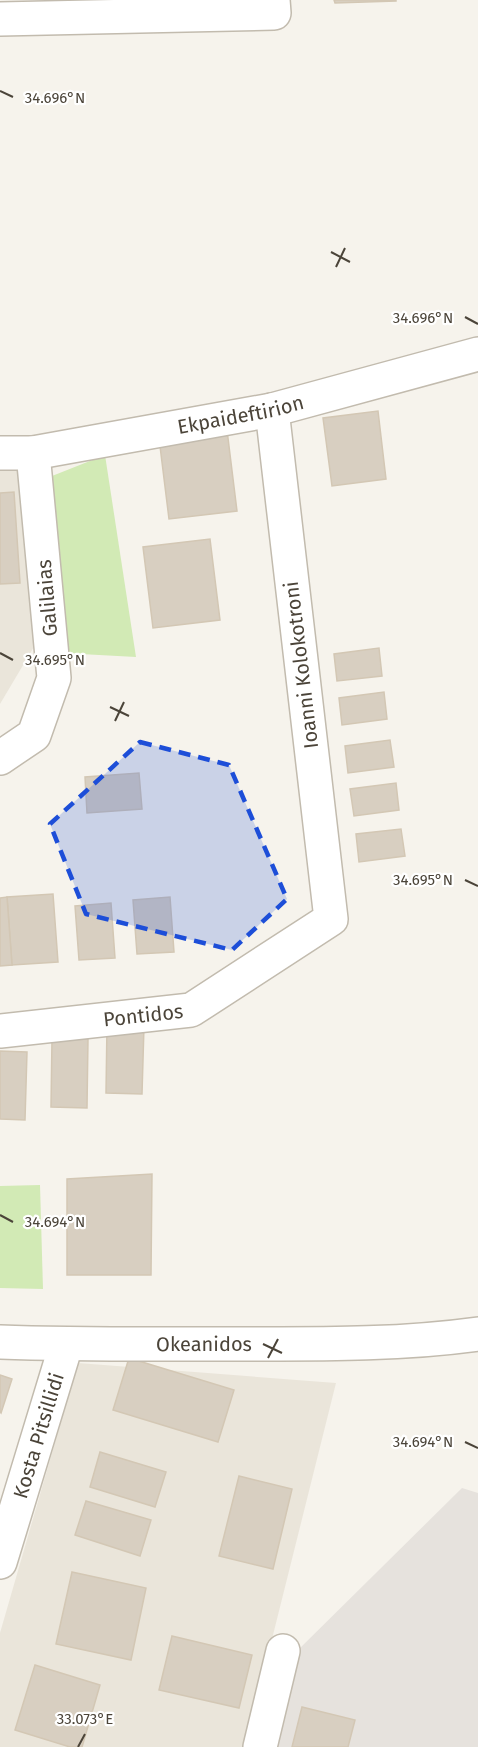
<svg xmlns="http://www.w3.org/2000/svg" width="478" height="1747" font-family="'Fira Sans',sans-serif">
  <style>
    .residential { fill: #eae5da }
    .industrial { fill: #e6e2dd }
    .green { fill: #d2eab5 }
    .building { fill: #d8cfc1; stroke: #d3c7b4; stroke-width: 1.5 }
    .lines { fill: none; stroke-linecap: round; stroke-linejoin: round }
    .street-casing { stroke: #c2bbae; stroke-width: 36 }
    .street { stroke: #fff; stroke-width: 33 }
    .marked { fill: #1d4ed8; fill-opacity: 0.2; stroke: #1d4ed8; stroke-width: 4.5; stroke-dasharray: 12 8; stroke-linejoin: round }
    .ticks { fill: none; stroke: #4b4439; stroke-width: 2 }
    .labels { text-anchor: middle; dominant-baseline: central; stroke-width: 4.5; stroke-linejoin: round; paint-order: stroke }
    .street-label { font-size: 20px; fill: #4b4439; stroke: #fff }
    .ticks-label { font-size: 15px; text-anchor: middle; fill: #4b4439; stroke: #fff; stroke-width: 4.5; stroke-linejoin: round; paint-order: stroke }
  </style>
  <rect width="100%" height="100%" fill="#f6f3ec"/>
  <g class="residential">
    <polygon points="0,444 21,444 35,645 0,704"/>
    <polygon points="78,1363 336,1383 245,1747 0,1747 0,1633"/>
  </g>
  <polygon class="industrial" points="462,1488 478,1493 478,1747 270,1747 292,1656"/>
  <g class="green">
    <polygon points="105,455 136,657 62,653 47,478"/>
    <polygon points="40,1185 43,1289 0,1288 0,1186"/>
  </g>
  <g class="building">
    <polygon points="334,0 396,0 396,1 335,3"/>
    <polygon points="378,411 386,479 332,486 323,418"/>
    <polygon points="227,430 237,511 169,519 159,438"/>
    <polygon points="14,492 20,583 0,584 0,493"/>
    <polygon points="210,539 220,620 153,628 143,547"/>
    <polygon points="379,648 382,676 337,681 334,654"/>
    <polygon points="384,692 387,719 342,725 339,698"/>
    <polygon points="390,740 394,767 348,773 345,746"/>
    <polygon points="139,773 142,809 87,813 85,777"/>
    <polygon points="396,783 399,810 354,816 350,789"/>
    <polygon points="401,829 405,856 359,862 356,834"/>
    <polygon points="53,894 58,962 12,965 7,897"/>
    <polygon points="7,897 12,965 0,966 0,898"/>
    <polygon points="170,897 174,952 137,954 133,900"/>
    <polygon points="111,903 115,958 79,960 75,906"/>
    <polygon points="107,1025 144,1026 142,1094 106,1093"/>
    <polygon points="52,1039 88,1039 87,1108 51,1107"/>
    <polygon points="0,1051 27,1052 25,1120 0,1119"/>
    <polygon points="152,1174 151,1275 67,1275 67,1179"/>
    <polygon points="129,1358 234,1390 218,1442 113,1410"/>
    <polygon points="0,1375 12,1379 1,1413 0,1412"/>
    <polygon points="100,1452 166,1472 155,1507 90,1487"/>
    <polygon points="239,1476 292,1489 273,1569 219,1556"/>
    <polygon points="86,1501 151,1520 140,1556 75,1535"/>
    <polygon points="72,1572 146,1588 131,1660 56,1644"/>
    <polygon points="172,1636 252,1655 239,1708 159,1690"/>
    <polygon points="35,1665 100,1685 82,1747 70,1747 15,1730"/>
    <polygon points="302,1707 355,1720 348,1747 292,1747"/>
  </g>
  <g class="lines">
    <defs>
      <g id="street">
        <polyline points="0,19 274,13 273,0"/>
        <path id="s1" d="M0,453H33L272,410L478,354"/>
        <polyline points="0,758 34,735 54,678 33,453"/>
        <path id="s2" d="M0,1031L191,1010L331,919L272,410"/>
        <path id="s3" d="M0,1342C79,1345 158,1344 237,1344C318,1344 398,1345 478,1334"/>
        <path id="s4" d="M0,1562L66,1345"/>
        <polyline points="260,1747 283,1651"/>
      </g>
    </defs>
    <use href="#street" class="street-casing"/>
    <use href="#street" class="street"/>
  </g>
  <path class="marked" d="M140,742L229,765L287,899L232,950L86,914L50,824Z"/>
  <path class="ticks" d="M0,91L13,97M331,252L350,262M336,267L345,248M465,317L478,324M0,653L13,660M110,707L129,716M115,721L124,702M465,880L478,886M0,1215L13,1222M263,1344L282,1353M268,1358L278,1339M465,1442L478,1448M78,1747L85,1734"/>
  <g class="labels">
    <g class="street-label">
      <text stroke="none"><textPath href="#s1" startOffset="244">Ekpaideftirion</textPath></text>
      <text transform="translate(47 598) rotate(-95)">Galilaias</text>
      <text transform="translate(301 665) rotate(-97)">Ioanni Kolokotroni</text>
      <text stroke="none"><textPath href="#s2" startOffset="144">Pontidos</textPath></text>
      <text stroke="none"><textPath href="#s3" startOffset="204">Okeanidos</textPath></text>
      <text stroke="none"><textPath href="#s4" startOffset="132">Kosta Pitsillidi</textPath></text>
    </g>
  </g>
  <g class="ticks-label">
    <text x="55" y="103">34.696°N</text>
    <text x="423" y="323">34.696°N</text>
    <text x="55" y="665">34.695°N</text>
    <text x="423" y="885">34.695°N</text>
    <text x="55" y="1227">34.694°N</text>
    <text x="423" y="1447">34.694°N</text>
    <text x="85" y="1724">33.073°E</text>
  </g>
</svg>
